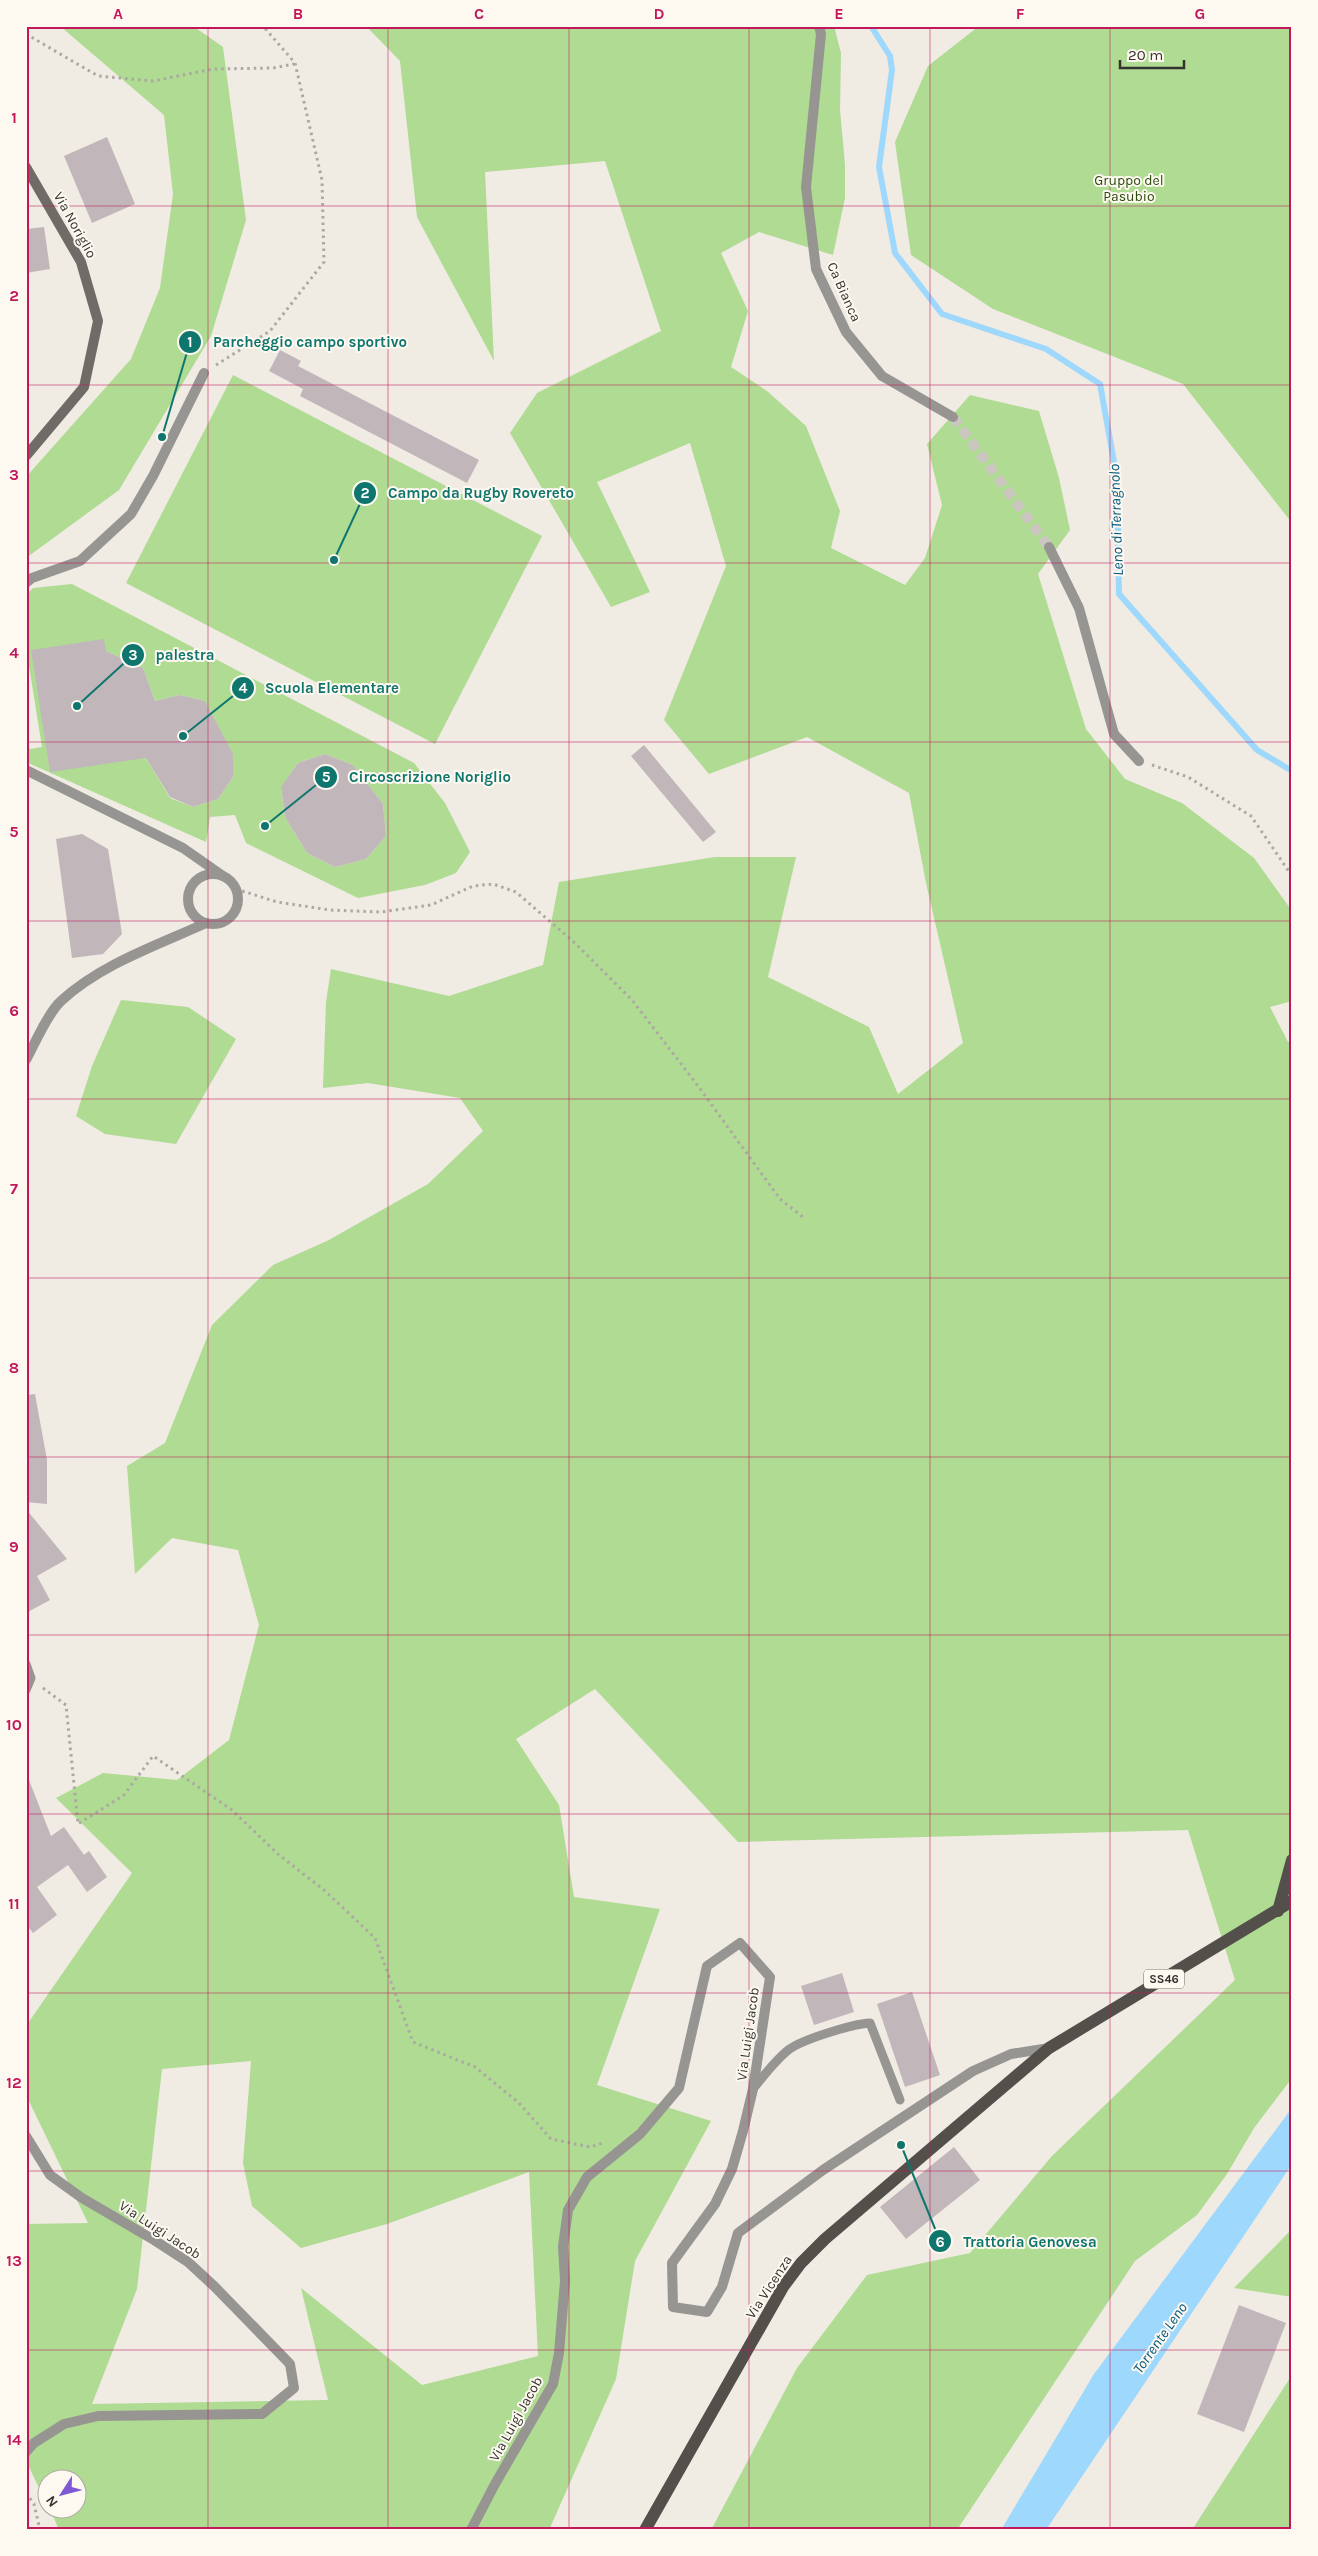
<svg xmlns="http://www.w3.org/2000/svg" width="1318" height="2556" font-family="Karla,sans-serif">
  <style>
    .green { fill: #afdb93; fill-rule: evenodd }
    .water { fill: #9fd8fd }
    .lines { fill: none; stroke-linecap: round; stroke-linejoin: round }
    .stream { stroke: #9fd8fd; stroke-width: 6 }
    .building { fill: #c1b7ba }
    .minor-tunnel { stroke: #cbc6bf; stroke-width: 10; stroke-dasharray: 10 5; stroke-linecap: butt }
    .path { stroke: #aca8a2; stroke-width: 3; stroke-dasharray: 2.5 4; stroke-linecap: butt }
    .service { stroke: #979592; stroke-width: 9 }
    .minor { stroke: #979592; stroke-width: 10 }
    .secondary { stroke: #6f6c67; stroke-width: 10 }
    .primary { stroke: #534f4a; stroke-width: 12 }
    .grid { fill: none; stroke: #c2185b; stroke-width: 1; stroke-opacity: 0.55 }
    .labels { text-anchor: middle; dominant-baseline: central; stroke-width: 4; stroke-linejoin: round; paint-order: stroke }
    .shield { fill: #fdf9f1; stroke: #716e6a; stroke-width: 1 }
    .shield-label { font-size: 12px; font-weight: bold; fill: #353330 }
    .park-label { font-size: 14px; fill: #2a4b0d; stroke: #fdf9f1 }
    .street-label { font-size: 14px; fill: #353330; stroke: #fdf9f1 }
    .water-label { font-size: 15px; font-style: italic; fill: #055a82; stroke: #fdf9f1 }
    .leader { fill: none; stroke: #0f766e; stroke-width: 2 }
    .callout-dot { fill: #0f766e; stroke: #fdf9f1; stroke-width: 2 }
    .mark-label { font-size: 15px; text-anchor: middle; font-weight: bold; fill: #fff }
    .callout-label { font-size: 15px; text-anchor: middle; font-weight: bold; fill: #0f766e; stroke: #fdf9f1; stroke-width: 4; stroke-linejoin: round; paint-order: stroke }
    .neatline { fill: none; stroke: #c2185b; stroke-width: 2 }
    .grid-label { font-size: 16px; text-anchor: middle; font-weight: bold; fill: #c2185b }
  </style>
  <rect width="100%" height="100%" fill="#f0ebe3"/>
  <g class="green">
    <polygon points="60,26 193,26 223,47 246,220 211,336 119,490 26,558 26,477 131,359 160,288 173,194 164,115"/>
    <path d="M366,26H834L841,53L840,110L845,165V198L833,255L759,232L721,253L748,311L731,367L767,391L806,426L840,511L831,548L905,585L925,558L942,505L927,444L970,395L1039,411L1059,478L1070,530L1038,574L1086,729L1125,779L1182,803L1254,858L1292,911V1001L1270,1007L1288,1042H1292V2078L1254,2128L1227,2174L1197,2215L1135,2261L957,2530H711L797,2368L867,2275L970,2253L1052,2156L1235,1980L1188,1830L738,1842L595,1689L516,1739L559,1805L574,1897L660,1909L597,2085L711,2121L635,2261L616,2379L549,2530H59L50,2509L78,2508V2478H48L47,2504L26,2461V2224L88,2223L26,2095V2026L132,1873L56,1798L103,1773L177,1780L229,1740L259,1625L238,1550L172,1538L135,1574L127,1466L165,1443L212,1325L273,1265L327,1241L428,1184L483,1131L460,1098L368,1083L323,1088L326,1002L331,969L449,996L543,965L559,882L715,857H796L768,977L869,1027L898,1094L963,1043L926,883L909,793L807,737L709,774L664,720L726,566L690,443L597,482L650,592L611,607L510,433L537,393L661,331L605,161L485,172L494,361L417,217L400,61ZM251,2061L243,2163L252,2206L301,2248L387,2224L529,2172L538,2356L422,2385L301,2288L328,2400L92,2404L137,2289L162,2069Z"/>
    <polygon points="979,26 1292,26 1292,523 1183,384 993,309 911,255 895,142 928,66"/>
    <polygon points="233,375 542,536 435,744 126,583"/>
    <path d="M72,584L414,763L445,803L470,852L456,873L425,885L358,898L246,843L235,815L210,817L206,842L26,762V746L31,749L42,747L26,647V595L33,588ZM31,650L106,651L143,668L155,701L180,695L205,701L233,755V777L218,799L193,807L170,798L146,758ZM325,754L353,765L383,804L386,836L366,859L335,867L307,853L285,817L281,788L298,763Z"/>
    <polygon points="121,1000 188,1007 236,1039 176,1144 105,1134 76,1116 92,1066"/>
    <polygon points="1292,2229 1292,2297 1234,2288"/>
    <polygon points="1292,2375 1292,2530 1192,2530"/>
  </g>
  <polygon class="water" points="1292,2108 1292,2164 1046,2530 1001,2530 1094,2374"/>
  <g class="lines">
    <polyline class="stream" points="871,26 890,56 892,70 879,167 895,253 942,314 1046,349 1100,384 1117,479 1119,594 1257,750 1292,771"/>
  </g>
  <g class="building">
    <polygon points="107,137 135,204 92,223 64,156"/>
    <polygon points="44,227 50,269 26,273 26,229"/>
    <polygon points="280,350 301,361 298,366 479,460 467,483 300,396 303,389 269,371"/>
    <polygon points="104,639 106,651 143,668 155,701 180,695 205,701 233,754 233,777 218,799 193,807 170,797 146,758 50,772 31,650"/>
    <polygon points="644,745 716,832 703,842 631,756"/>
    <polygon points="325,754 353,765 383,804 386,836 366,859 335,867 307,853 285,817 281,787 298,763"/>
    <polygon points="82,834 108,849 122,934 103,954 72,958 56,839"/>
    <polygon points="35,1394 47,1460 47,1504 26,1502 26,1395"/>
    <polygon points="26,1509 67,1559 37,1576 50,1600 26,1613"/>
    <polygon points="27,1775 51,1836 64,1827 84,1855 89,1851 107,1877 87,1892 68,1865 37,1887 57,1915 33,1933 26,1924"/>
    <polygon points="842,1973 854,2012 814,2025 801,1986"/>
    <polygon points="912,1992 940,2075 905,2087 877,2004"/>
    <polygon points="954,2147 980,2180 906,2239 880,2207"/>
    <polygon points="1239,2305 1286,2323 1244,2432 1197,2414"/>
  </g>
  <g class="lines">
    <polyline class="minor-tunnel" points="953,417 1049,547"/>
    <g class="path">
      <polyline points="26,34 98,76 153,81 213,69 273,68 294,64"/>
      <polyline points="216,365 270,331 324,262 322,180 295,63 263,26"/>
      <polyline points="1152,765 1188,777 1251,816 1292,876"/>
      <polyline points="236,889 277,902 330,910 381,912 431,905 473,886 493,884 516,892 576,944 632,1000 698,1086 780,1199 804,1218"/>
      <polyline points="43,1688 66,1705 78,1824 124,1795 153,1756 232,1810 279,1855 324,1890 375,1938 413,2042 475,2067 519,2103 551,2139 590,2147 603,2143"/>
      <polyline points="26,2493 34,2504 40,2530"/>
    </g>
    <g class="service">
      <polyline points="26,1664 31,1678 26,1690"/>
      <path d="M753,2089C764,2075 774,2062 787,2051C800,2040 852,2024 870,2023L900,2100"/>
    </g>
    <g class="minor">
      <polyline points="819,26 821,34 806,187 816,269 846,332 882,376 953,417"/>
      <polyline points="1049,547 1079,608 1114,734 1139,761"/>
      <polyline points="26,583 32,578 80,561 131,514 153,476 204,373"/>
      <polyline points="26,770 183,848 223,876"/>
      <circle cx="213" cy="899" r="25"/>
      <path d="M26,1060C35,1043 48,1013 61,1001C101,964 158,945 206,923"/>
      <polyline points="26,2136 50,2175 82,2198 154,2240 188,2262 215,2287 290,2364 294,2388 262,2414 98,2416 64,2424 34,2443 26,2452"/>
      <polyline points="471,2530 495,2484 553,2384 559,2353 565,2281 563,2246 568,2210 587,2177 640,2134 679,2088 707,1966 740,1943 770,1977 753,2089 743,2131 732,2169 715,2204 672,2263 673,2307 707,2312 722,2287 738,2233 823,2170 973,2071 1011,2054 1049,2048"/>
    </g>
    <polyline class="secondary" points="26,167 81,262 98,321 84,387 26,456"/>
    <g class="primary">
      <polyline points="1278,1911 1292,1860"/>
      <polyline points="645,2530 783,2287 801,2263 825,2239 1049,2048 1292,1901"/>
    </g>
  </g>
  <path class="grid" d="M208,26V2530M388,26V2530M569,26V2530M749,26V2530M930,26V2530M1110,26V2530M26,206H1292M26,385H1292M26,563H1292M26,742H1292M26,921H1292M26,1099H1292M26,1278H1292M26,1457H1292M26,1635H1292M26,1814H1292M26,1993H1292M26,2171H1292M26,2350H1292"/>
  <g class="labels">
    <rect class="shield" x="1144" y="1969.5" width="40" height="19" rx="4"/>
    <g class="shield-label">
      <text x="1164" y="1979">SS46</text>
    </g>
    <g class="park-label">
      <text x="1129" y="180">Gruppo del<tspan x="1129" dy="16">Pasubio</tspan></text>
    </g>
    <g class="street-label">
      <text transform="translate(75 225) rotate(61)">Via Noriglio</text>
      <text transform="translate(844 292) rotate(66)">Ca Bianca</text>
      <text transform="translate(748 2034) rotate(-82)">Via Luigi Jacob</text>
      <text transform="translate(160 2230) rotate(33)">Via Luigi Jacob</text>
      <text transform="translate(769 2287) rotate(-57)">Via Vicenza</text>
      <text transform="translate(516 2419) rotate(-61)">Via Luigi Jacob</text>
    </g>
    <g class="water-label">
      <text transform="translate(1116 520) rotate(-92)">Leno di Terragnolo</text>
      <text transform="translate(1160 2338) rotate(-55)">Torrente Leno</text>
    </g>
  </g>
  <path class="leader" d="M162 437L190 342M334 560L365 493M77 706L133 655M183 736L243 688M265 826L326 777M901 2145L940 2241"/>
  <g class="callout-dot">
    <circle cx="162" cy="437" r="5"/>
    <circle cx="334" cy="560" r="5"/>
    <circle cx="77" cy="706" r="5"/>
    <circle cx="183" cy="736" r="5"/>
    <circle cx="265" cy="826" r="5"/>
    <circle cx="901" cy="2145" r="5"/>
    <circle cx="190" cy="342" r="12"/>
    <circle cx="365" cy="493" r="12"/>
    <circle cx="133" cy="655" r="12"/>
    <circle cx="243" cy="688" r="12"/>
    <circle cx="326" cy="777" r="12"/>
    <circle cx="940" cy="2241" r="12"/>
  </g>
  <g class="mark-label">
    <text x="190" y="347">1</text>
    <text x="365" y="498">2</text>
    <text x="133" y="660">3</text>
    <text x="243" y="693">4</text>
    <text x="326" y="782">5</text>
    <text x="940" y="2247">6</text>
  </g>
  <g class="callout-label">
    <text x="310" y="347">Parcheggio campo sportivo</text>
    <text x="481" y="498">Campo da Rugby Rovereto</text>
    <text x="185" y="660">palestra</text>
    <text x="332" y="693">Scuola Elementare</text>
    <text x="430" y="782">Circoscrizione Noriglio</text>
    <text x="1030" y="2247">Trattoria Genovesa</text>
  </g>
  <rect width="1318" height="2556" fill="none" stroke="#fdf9f1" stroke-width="55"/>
  <g transform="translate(62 2494) rotate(234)"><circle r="24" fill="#fdf9f1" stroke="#adaaa4"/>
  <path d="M0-4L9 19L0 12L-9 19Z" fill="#7f59d3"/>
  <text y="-8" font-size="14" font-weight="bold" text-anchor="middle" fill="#353330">N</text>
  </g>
  <path d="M1120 60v8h64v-8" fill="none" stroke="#353330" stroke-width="2.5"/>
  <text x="1128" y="60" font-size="15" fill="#353330" stroke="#fdf9f1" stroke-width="4" paint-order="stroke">20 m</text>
  <rect x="28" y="28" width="1262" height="2500" class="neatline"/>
  <g class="grid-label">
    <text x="118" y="19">A</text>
    <text x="298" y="19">B</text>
    <text x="479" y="19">C</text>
    <text x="659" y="19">D</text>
    <text x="839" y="19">E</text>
    <text x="1020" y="19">F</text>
    <text x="1200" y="19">G</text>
    <text x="14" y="123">1</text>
    <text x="14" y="301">2</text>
    <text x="14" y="480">3</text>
    <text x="14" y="658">4</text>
    <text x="14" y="837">5</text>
    <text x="14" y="1016">6</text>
    <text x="14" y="1194">7</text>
    <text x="14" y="1373">8</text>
    <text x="14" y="1552">9</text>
    <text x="14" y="1730">10</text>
    <text x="14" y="1909">11</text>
    <text x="14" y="2088">12</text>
    <text x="14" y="2266">13</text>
    <text x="14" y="2445">14</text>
  </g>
</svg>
